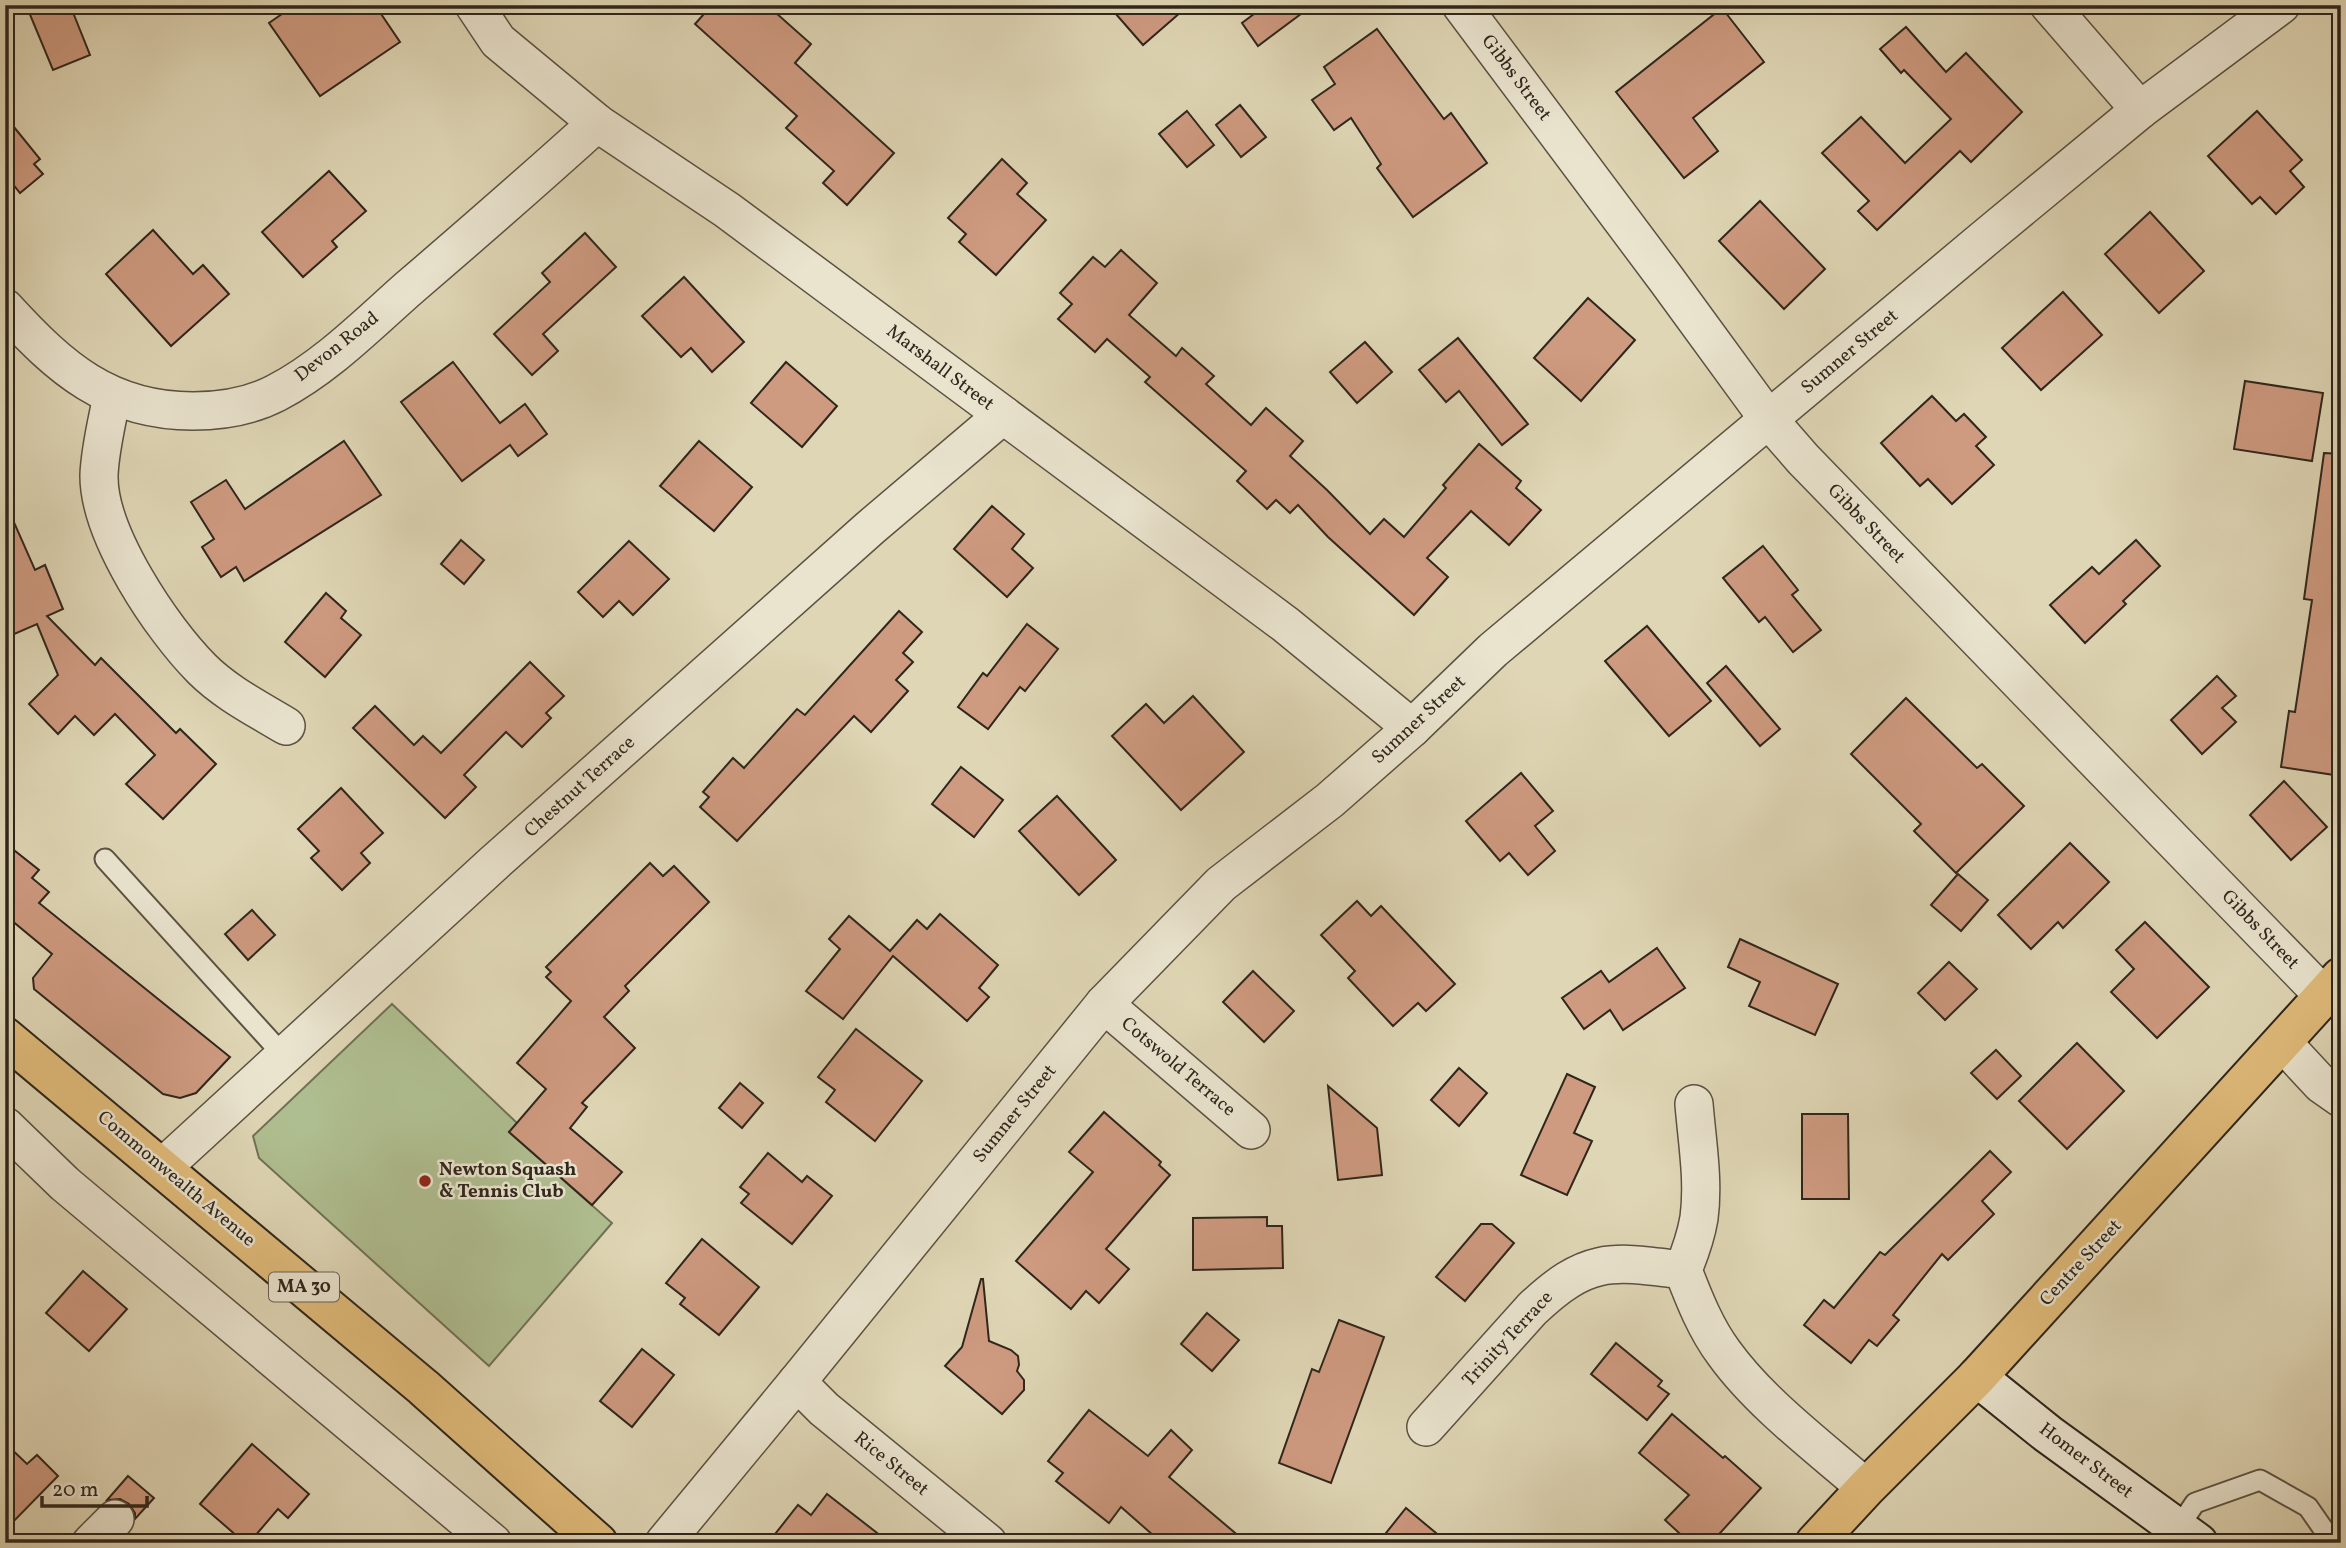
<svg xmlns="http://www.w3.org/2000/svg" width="2346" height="1548" font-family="Vollkorn,serif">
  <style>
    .green { fill: #afbe90; stroke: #6f7256; stroke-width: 2 }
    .building { fill: #ce9a80; stroke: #2f261c; stroke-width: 2 }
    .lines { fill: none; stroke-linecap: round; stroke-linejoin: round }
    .lane-casing { stroke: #5b5242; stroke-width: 23 }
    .street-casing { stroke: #5b5242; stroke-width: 40 }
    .secondary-casing { stroke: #2f261c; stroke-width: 42 }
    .primary-casing { stroke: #2f261c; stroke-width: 42 }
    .lane { stroke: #eae4cf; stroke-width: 19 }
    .street { stroke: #eae4cf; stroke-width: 37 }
    .secondary { stroke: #eae4cf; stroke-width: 38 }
    .primary { stroke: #e0bb7a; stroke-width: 38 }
    .poi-dot { fill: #8f2418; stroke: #eae4cf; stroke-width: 2.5 }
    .labels { text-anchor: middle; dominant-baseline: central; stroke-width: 5; stroke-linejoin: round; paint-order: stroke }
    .shield { fill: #eae4cf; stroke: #675f52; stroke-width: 2 }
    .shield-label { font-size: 18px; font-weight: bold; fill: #2f261c }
    .street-label { font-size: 19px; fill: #2f261c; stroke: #eae4cf }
    .poi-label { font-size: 19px; font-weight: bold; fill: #2f261c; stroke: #eae4cf; text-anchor: start }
  </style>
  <rect width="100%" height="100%" fill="#dfd6b5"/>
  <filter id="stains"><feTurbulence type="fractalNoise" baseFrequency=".00286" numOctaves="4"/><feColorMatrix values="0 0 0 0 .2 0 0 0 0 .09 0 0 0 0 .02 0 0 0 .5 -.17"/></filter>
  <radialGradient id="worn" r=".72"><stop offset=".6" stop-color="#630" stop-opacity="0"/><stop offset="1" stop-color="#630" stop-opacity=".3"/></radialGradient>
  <polygon class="green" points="392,1004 517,1123 509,1132 612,1223 489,1366 259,1158 253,1136"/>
  <g class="building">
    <polygon points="26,5 70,5 90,55 53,70"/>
    <polygon points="295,5 375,5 400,42 320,96 269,23"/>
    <polygon points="712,5 767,5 811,44 795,63 894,153 847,205 823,183 834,171 786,128 797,116 695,24"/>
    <polygon points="1108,5 1189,5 1143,45"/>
    <polygon points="1266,5 1313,5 1258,46 1242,23"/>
    <polygon points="1722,8 1764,62 1693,118 1718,151 1684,178 1616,92"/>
    <polygon points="1906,27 1946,72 1966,53 2022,112 1971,162 1960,151 1877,230 1858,211 1869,201 1822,153 1861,117 1905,163 1951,119 1904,70 1901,73 1880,49"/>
    <polygon points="1377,29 1444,119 1451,113 1487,163 1413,217 1377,168 1381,164 1351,118 1334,130 1312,100 1335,84 1324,67"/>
    <polygon points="1240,105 1266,137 1241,157 1216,125"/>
    <polygon points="1187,111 1214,145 1187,167 1159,134"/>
    <polygon points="2257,111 2302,160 2290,171 2304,187 2276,214 2260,197 2252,204 2208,156"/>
    <polygon points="5,116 40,159 34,164 43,174 20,193 12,183 5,188"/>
    <polygon points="1002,159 1027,183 1017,194 1046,220 996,275 959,242 966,234 948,218"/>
    <polygon points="329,171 366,211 332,241 337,247 303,277 262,232"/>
    <polygon points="1760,201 1825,269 1784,309 1719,241"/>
    <polygon points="2150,212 2204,271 2159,313 2105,254"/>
    <polygon points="153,230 193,274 203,265 229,294 171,346 106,274"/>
    <polygon points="585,233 616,267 543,334 558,351 532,375 494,334 550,282 542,273"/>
    <polygon points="1121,250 1157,283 1129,315 1176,356 1182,348 1214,376 1206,384 1251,425 1266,408 1303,441 1290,456 1327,490 1370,534 1384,519 1404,537 1446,488 1443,485 1479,444 1521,481 1516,488 1541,510 1509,545 1471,511 1427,558 1448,577 1414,615 1328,537 1298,505 1290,513 1276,500 1267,509 1237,481 1246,471 1145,382 1150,377 1107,339 1095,352 1058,319 1072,304 1060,293 1093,257 1105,267"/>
    <polygon points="684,277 744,342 712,372 691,348 681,357 642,316"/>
    <polygon points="2063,292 2102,335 2041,390 2002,348"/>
    <polygon points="1588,298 1635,340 1581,401 1534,358"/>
    <polygon points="1458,338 1528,424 1502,445 1459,391 1446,402 1419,370"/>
    <polygon points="1365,342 1392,372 1357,403 1330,372"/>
    <polygon points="453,362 500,423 525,404 547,434 518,456 510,445 462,481 401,402"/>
    <polygon points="786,362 837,406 802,447 751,403"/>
    <polygon points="2245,381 2323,393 2312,461 2234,449"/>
    <polygon points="1932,396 1956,421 1964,414 1986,437 1976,446 1994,465 1952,504 1928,479 1920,486 1881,443"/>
    <polygon points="344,441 381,495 244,581 236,567 221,577 202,547 214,539 191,502 226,480 245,509"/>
    <polygon points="699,441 752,487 714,531 660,486"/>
    <polygon points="2324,453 2341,454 2341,776 2281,767 2289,711 2295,712 2312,600 2304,599"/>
    <polygon points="5,502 35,570 45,565 63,609 47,616 95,665 101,658 176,733 180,729 216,764 163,819 126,784 155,755 115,714 94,735 75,716 58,734 29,704 58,675 37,624 5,638"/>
    <polygon points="992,506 1024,534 1012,549 1033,568 1007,597 954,549"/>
    <polygon points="461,540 484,560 464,584 441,564"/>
    <polygon points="2136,540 2160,566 2123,601 2126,604 2085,643 2050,605 2092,567 2099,574"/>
    <polygon points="629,541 669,579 633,615 619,601 603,617 578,592"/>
    <polygon points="1763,546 1798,590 1792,595 1821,630 1793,652 1765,617 1759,622 1723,578"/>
    <polygon points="326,593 346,611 341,618 361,635 325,677 285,642"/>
    <polygon points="899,611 922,632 903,653 913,662 896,680 908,691 871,732 854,716 737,841 700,807 709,797 703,792 733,758 744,768 797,709 805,715"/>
    <polygon points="1027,624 1058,649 1025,691 1020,687 988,729 958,707 983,673 987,676"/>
    <polygon points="1647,626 1711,701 1669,736 1605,661"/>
    <polygon points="530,662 564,696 546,713 551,718 522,747 506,732 464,775 476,787 445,818 353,728 375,706 414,745 423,736 441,753"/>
    <polygon points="1726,666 1780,729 1760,746 1707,683"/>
    <polygon points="2217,676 2236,696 2222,708 2236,722 2202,754 2171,720"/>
    <polygon points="1193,696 1244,752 1181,810 1112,736 1146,704 1164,723"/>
    <polygon points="1906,698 1977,768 1982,764 2024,806 1956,873 1914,831 1921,824 1851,754"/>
    <polygon points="961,767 1003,800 974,837 932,804"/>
    <polygon points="1521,773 1553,811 1535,826 1555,851 1528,875 1509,853 1500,861 1466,821"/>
    <polygon points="2284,781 2327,827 2291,860 2250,815"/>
    <polygon points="341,788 383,833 361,853 370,863 342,890 311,858 319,851 298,829"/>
    <polygon points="1057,796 1116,860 1079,895 1019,831"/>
    <polygon points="5,843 39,870 32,878 49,892 39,903 230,1057 196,1093 180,1098 163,1094 34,989 33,978 52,954 5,915"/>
    <polygon points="2070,843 2109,882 2063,928 2058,922 2031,949 1998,915"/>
    <polygon points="650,863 663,876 674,866 709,902 625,986 629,991 604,1017 635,1048 582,1103 587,1107 570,1128 622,1172 592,1205 509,1132 546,1089 517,1063 571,1001 546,977 551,972 546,967"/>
    <polygon points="1958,874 1988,900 1961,931 1931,905"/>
    <polygon points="1357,901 1371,916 1381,906 1455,984 1426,1011 1418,1003 1393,1026 1348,978 1355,971 1321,935"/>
    <polygon points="252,910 275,935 248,960 225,934"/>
    <polygon points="940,914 998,965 979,988 989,997 967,1021 893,956 843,1019 806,991 840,949 829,939 849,916 890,951 917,920 927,929"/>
    <polygon points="2145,922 2209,987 2157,1038 2111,992 2134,969 2116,950"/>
    <polygon points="1740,939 1838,984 1815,1035 1749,1006 1760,982 1728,967"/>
    <polygon points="1657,948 1685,988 1623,1030 1610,1010 1584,1029 1562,998 1601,971 1609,982"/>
    <polygon points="1949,962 1977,989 1945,1020 1918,993"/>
    <polygon points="1253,971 1294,1011 1264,1042 1223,1002"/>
    <polygon points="856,1029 922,1081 875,1141 826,1102 835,1090 818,1077"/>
    <polygon points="2077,1043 2124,1091 2067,1149 2019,1101"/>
    <polygon points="1996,1050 2021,1076 1997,1099 1971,1073"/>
    <polygon points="1459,1068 1487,1093 1459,1126 1431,1100"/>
    <polygon points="1567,1074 1595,1087 1574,1133 1592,1141 1567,1195 1521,1175"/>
    <polygon points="740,1083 763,1103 742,1128 719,1108"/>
    <polygon points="1328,1086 1377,1128 1382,1175 1338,1180"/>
    <polygon points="1104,1112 1161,1162 1159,1165 1170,1175 1106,1249 1129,1269 1099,1303 1086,1291 1071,1309 1016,1261 1093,1172 1069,1152"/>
    <polygon points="1802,1114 1848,1114 1849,1199 1802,1199"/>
    <polygon points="1990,1151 2011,1172 1982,1201 1994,1214 1948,1260 1942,1254 1893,1315 1899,1320 1877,1346 1869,1340 1851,1363 1804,1325 1824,1300 1834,1308 1880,1252 1885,1255"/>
    <polygon points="768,1153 802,1182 807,1176 832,1196 792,1244 741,1203 749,1194 740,1187"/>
    <polygon points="1267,1217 1267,1226 1282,1226 1283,1268 1193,1270 1193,1218"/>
    <polygon points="1481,1224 1492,1224 1514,1243 1465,1301 1436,1277"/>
    <polygon points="702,1239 759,1287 719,1335 680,1304 685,1298 666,1283"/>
    <polygon points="83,1271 127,1309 89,1351 46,1313"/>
    <polygon points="981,1279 983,1279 989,1341 1011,1350 1018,1356 1019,1365 1017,1371 1024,1380 1024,1390 1002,1414 945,1366 962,1347"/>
    <polygon points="1207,1313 1239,1340 1212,1371 1181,1344"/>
    <polygon points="1339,1320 1384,1337 1331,1483 1279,1463 1312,1369 1319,1372"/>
    <polygon points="1616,1343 1662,1381 1658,1386 1669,1394 1647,1420 1591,1374"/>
    <polygon points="642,1349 674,1375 632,1427 600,1401"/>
    <polygon points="1089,1410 1148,1456 1171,1430 1192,1450 1169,1477 1247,1543 1162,1543 1121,1507 1109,1523 1056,1481 1063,1473 1048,1461"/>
    <polygon points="1672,1414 1723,1458 1725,1456 1761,1488 1711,1543 1690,1543 1665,1520 1689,1495 1639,1453"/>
    <polygon points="5,1443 27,1464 37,1455 58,1476 5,1530"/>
    <polygon points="252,1444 309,1494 288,1518 278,1509 249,1543 245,1543 200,1504"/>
    <polygon points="128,1476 154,1498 135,1519 135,1513 129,1504 120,1499 107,1500"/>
    <polygon points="827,1494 890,1543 768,1543 798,1505 811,1515"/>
    <polygon points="1406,1508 1448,1543 1378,1543"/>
  </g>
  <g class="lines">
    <defs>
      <g id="lane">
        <polyline points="105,859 284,1056"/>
        <polyline points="2178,1528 2195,1503 2260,1480 2308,1507 2333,1543"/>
      </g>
      <g id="street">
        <polyline points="474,5 498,41 597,123 727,210 1285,624 1412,728"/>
        <polyline points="1461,5 1666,279 1769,420 1803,459 2324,996"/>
        <polyline points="2049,5 2140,110"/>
        <path d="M5,308C60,368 108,411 193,411C221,411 251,406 276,393C326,367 367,325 409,288C472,234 535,179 597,123"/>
        <path d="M112,396C107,422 100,449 99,475C98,534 162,629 202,669C226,693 258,709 286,726"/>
        <polyline points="1104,1004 1251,1130"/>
        <polyline points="2283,1043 2321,1084 2341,1098"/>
        <path d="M1694,1104C1697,1141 1704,1181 1699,1218C1696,1236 1690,1253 1683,1270C1694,1299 1706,1329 1724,1353C1760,1403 1819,1447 1866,1488"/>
        <polyline points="5,1126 65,1184 493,1543"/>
        <polyline points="163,1167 494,863 870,528 1003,415"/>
        <polyline points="797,1382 824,1409 988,1543"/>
        <path d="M1426,1427L1532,1309C1588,1256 1611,1261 1683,1270"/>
        <polyline points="91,1543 115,1519"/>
        <polyline points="664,1543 797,1382 1104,1004 1221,884 1330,800 1412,728 1493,650 1985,238 2140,110 2281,5"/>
      </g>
      <polyline id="secondary" points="1977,1377 2048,1434 2198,1543"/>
      <g id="primary">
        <polyline points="5,1037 423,1387 598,1543"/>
        <polyline points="1815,1543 1866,1488 1977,1377 2341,977"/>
      </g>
    </defs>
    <use href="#lane" class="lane-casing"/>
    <use href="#street" class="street-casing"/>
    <use href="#secondary" class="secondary-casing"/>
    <use href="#primary" class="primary-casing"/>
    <use href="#lane" class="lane"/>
    <use href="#street" class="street"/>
    <use href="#secondary" class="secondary"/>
    <use href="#primary" class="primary"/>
  </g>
  <circle class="poi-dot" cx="425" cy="1181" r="7"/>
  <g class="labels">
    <rect class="shield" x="269" y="1272.5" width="70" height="29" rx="5"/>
    <g class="shield-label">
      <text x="304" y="1287">MA 30</text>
    </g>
    <g class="street-label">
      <text transform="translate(1516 78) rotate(53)">Gibbs Street</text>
      <text transform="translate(337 347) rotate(-38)">Devon Road</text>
      <text transform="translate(1850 352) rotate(-40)">Sumner Street</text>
      <text transform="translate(940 368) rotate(37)">Marshall Street</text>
      <text transform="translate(1866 524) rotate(46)">Gibbs Street</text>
      <text transform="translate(1419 720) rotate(-43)">Sumner Street</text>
      <text transform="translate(580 787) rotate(-42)">Chestnut Terrace</text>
      <text transform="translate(2260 930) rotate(46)">Gibbs Street</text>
      <text transform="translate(1178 1067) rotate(40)">Cotswold Terrace</text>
      <text transform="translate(1015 1114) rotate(-51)">Sumner Street</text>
      <text transform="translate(176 1179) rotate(40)">Commonwealth Avenue</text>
      <text transform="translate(2081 1263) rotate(-47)">Centre Street</text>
      <text transform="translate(1508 1339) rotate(-47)">Trinity Terrace</text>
      <text transform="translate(2086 1461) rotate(37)">Homer Street</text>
      <text transform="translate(891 1464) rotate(39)">Rice Street</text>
    </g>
    <g class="poi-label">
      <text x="439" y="1170">Newton Squash<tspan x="439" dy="22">&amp; Tennis Club</tspan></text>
    </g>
  </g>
  <rect width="2346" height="1548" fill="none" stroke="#dfd6b5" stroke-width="28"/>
  <rect x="7" y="7" width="2332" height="1534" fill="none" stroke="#2f261c" stroke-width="3.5"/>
  <rect x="14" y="14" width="2318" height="1520" fill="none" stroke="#2f261c" stroke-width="2"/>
  <path d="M42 1496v10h105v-10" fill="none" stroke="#2f261c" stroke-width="3.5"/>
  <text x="52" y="1496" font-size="21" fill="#2f261c" stroke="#eae4cf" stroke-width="5" paint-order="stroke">20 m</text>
  <rect width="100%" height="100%" filter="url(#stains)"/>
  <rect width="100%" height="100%" fill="url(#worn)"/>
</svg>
